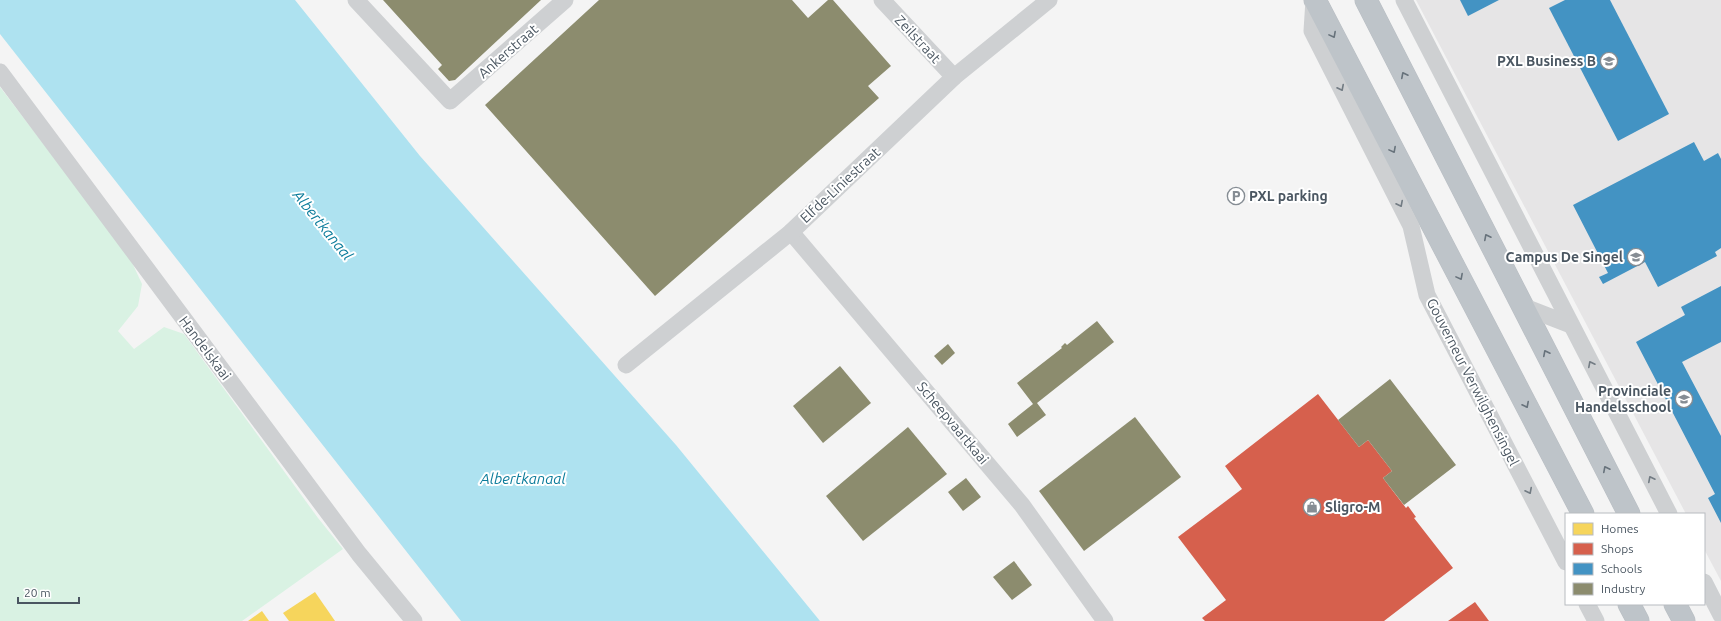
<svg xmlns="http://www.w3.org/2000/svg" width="1721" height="621" font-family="Ubuntu,sans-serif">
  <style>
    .education { fill: #e6e5e6 }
    .green { fill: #d9f2e3 }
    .water { fill: #aee2f0 }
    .homes { fill: #f6d55c }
    .shops { fill: #d6604d }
    .schools { fill: #4393c3 }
    .industry { fill: #8c8c6e }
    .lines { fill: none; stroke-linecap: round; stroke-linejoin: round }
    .highway-casing { stroke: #b9bec3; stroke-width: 23 }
    .street { stroke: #ced0d2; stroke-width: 17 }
    .highway { stroke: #bec4c9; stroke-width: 22 }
    .oneway { stroke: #67727b }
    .oneway2 { stroke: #727b83 }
    .labels { text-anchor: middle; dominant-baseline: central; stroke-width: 4; stroke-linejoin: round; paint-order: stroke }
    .street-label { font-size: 14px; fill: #4a5661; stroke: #fff }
    .poi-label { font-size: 14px; font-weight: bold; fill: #4a5661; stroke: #fff; text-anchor: end }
    .water-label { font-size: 15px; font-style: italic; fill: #0c7c9b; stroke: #fff }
  </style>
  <rect width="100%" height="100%" fill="#f4f4f4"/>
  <polygon class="education" points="1416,0 1721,0 1721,581 1704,549 1704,514 1686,514"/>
  <polygon class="green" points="0,87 129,256 142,284 138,306 118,331 134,349 164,327 184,334 318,518 343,549 242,621 0,621"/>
  <polygon class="water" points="0,0 295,0 420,156 676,445 820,621 461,621 0,34"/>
  <g class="homes">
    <polygon points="315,592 335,621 289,621 283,613"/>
    <polygon points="262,611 269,621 248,621"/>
  </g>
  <g class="shops">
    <polygon points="1318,394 1359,447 1368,440 1392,471 1383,478 1406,508 1408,506 1416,517 1414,518 1453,568 1384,621 1205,621 1202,618 1226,600 1178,537 1242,489 1225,466"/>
    <polygon points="1475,602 1489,621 1448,621"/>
  </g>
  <g class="schools">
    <polygon points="1460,0 1499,0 1468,16"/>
    <polygon points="1565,0 1610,0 1669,114 1618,141 1549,8"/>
    <polygon points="1694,142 1704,161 1718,153 1721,159 1721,248 1715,252 1717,256 1658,287 1645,262 1603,284 1599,277 1608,273 1573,205"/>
    <polygon points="1721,286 1721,342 1682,362 1721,436 1721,523 1708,498 1715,494 1636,342 1685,315 1681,307"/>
  </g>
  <g class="industry">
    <polygon points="383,0 541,0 455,80 449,81 438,69 442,65"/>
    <polygon points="599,0 792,0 808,18 828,0 833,0 891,66 868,86 879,98 655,296 485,105"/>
    <polygon points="1097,321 1114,342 1037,403 1046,415 1017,437 1008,424 1033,404 1017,383 1062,348 1061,347 1065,343 1067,345"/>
    <polygon points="948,344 955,353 942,365 934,356"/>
    <polygon points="840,366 871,403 823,443 793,406"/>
    <polygon points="1390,379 1456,465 1404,505 1383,478 1392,471 1368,440 1359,447 1338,420"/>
    <polygon points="1135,417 1181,477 1084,551 1039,491"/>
    <polygon points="908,427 947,474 863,541 826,496"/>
    <polygon points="966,478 981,497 963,511 948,492"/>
    <polygon points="1014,561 1032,585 1012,600 993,577"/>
  </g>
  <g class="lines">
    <defs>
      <g id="highway">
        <polyline points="1315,0 1583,514"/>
        <polyline points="1366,0 1629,514"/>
        <polyline points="1629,604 1638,621"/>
        <polyline points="1675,604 1684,621"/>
      </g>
    </defs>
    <use href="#highway" class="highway-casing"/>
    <g class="street">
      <polyline points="356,0 450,101 565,0"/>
      <polyline points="882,0 954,77"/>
      <polyline points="1314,0 1312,31 1411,226 1427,295 1566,562"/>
      <polyline points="1404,0 1669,514"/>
      <polyline points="0,72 359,554 414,621"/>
      <polyline points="791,232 1022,505 1105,621"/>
      <polyline points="1522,306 1571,325"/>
      <polyline points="626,365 791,232 954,77 1049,0"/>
      <polyline points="1704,582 1721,615"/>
      <polyline points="1587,604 1596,621"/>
    </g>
    <use href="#highway" class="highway"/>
  </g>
  <defs><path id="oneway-chevron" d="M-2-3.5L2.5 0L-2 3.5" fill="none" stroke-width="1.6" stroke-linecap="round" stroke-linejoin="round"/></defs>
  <g class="oneway">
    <use href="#oneway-chevron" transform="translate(1333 35) rotate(62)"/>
    <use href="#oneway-chevron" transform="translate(1404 75) rotate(-117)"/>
    <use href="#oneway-chevron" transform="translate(1393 150) rotate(62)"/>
    <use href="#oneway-chevron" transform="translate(1487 237) rotate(-117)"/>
    <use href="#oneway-chevron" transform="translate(1460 277) rotate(62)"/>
    <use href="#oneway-chevron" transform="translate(1546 353) rotate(-117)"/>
    <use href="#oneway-chevron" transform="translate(1526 405) rotate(63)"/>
    <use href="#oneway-chevron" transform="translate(1606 469) rotate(-117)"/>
  </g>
  <g class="oneway2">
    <use href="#oneway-chevron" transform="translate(1341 88) rotate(63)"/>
    <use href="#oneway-chevron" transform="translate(1400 204) rotate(63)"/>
    <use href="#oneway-chevron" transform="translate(1591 364) rotate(-117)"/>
    <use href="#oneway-chevron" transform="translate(1651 479) rotate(-117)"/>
    <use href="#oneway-chevron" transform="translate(1529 491) rotate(63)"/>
  </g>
  <defs>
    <symbol id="university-ring" viewBox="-11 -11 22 22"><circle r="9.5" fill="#fff" stroke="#868d94" stroke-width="1.5"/><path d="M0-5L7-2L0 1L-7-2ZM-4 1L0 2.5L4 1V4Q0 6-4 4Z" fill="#868d94"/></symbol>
    <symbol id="parking-ring" viewBox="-11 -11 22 22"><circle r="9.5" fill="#fff" stroke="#868d94" stroke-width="1.5"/><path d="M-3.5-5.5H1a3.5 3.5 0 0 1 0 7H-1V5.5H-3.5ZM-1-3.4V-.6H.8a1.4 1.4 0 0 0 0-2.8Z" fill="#868d94"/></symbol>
    <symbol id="school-ring" viewBox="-11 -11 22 22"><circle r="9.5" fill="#fff" stroke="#868d94" stroke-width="1.5"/><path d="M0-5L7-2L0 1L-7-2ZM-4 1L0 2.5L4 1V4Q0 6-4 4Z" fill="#868d94"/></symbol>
    <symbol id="shop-ring" viewBox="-11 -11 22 22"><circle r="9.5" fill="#fff" stroke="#868d94" stroke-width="1.5"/><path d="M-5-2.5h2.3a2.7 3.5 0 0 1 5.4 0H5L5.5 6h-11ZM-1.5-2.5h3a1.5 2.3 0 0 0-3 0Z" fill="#868d94"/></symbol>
  </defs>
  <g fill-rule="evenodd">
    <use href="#university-ring" x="1599" y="51" width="20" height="20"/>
    <use href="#parking-ring" x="1226" y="186" width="20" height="20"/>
    <use href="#school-ring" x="1626" y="247" width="20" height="20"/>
    <use href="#school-ring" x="1674" y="389" width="20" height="20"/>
    <use href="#shop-ring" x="1302" y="497" width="20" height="20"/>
  </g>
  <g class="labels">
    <g class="street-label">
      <text transform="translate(918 39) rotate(47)">Zeilstraat</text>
      <text transform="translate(508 51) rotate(-41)">Ankerstraat</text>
      <text transform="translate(840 185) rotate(-43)">Elfde-Liniestraat</text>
      <text transform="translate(205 348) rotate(53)">Handelskaai</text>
      <text transform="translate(1473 382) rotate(63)">Gouverneur Verwilghensingel</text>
      <text transform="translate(953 423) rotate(50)">Scheepvaartkaai</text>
    </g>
    <g class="poi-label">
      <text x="1596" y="61">PXL Business B</text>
      <text x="1249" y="196" text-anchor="start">PXL parking</text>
      <text x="1623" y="257">Campus De Singel</text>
      <text x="1671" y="391">Provinciale<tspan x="1671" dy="16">Handelsschool</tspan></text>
      <text x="1325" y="507" text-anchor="start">Sligro-M</text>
    </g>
    <g class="water-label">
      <text transform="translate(323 225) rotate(51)">Albertkanaal</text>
      <text x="523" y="478">Albertkanaal</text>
    </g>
  </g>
  <rect x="1565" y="513" width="140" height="92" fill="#ffffff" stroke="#b7bbc0"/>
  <rect x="1573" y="523" width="20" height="12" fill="#f6d55c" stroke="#b7bbc0"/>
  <text x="1601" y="533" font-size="12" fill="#4a5661">Homes</text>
  <rect x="1573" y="543" width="20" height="12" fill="#d6604d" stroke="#b7bbc0"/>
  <text x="1601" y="553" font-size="12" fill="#4a5661">Shops</text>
  <rect x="1573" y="563" width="20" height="12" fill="#4393c3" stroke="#b7bbc0"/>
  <text x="1601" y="573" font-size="12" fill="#4a5661">Schools</text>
  <rect x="1573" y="583" width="20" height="12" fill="#8c8c6e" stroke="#b7bbc0"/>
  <text x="1601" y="593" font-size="12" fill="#4a5661">Industry</text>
  <path d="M18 597v6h61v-6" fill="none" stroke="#4a5661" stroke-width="2"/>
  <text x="24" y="597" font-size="12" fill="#4a5661" stroke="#ffffff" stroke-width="3" paint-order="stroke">20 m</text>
</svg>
